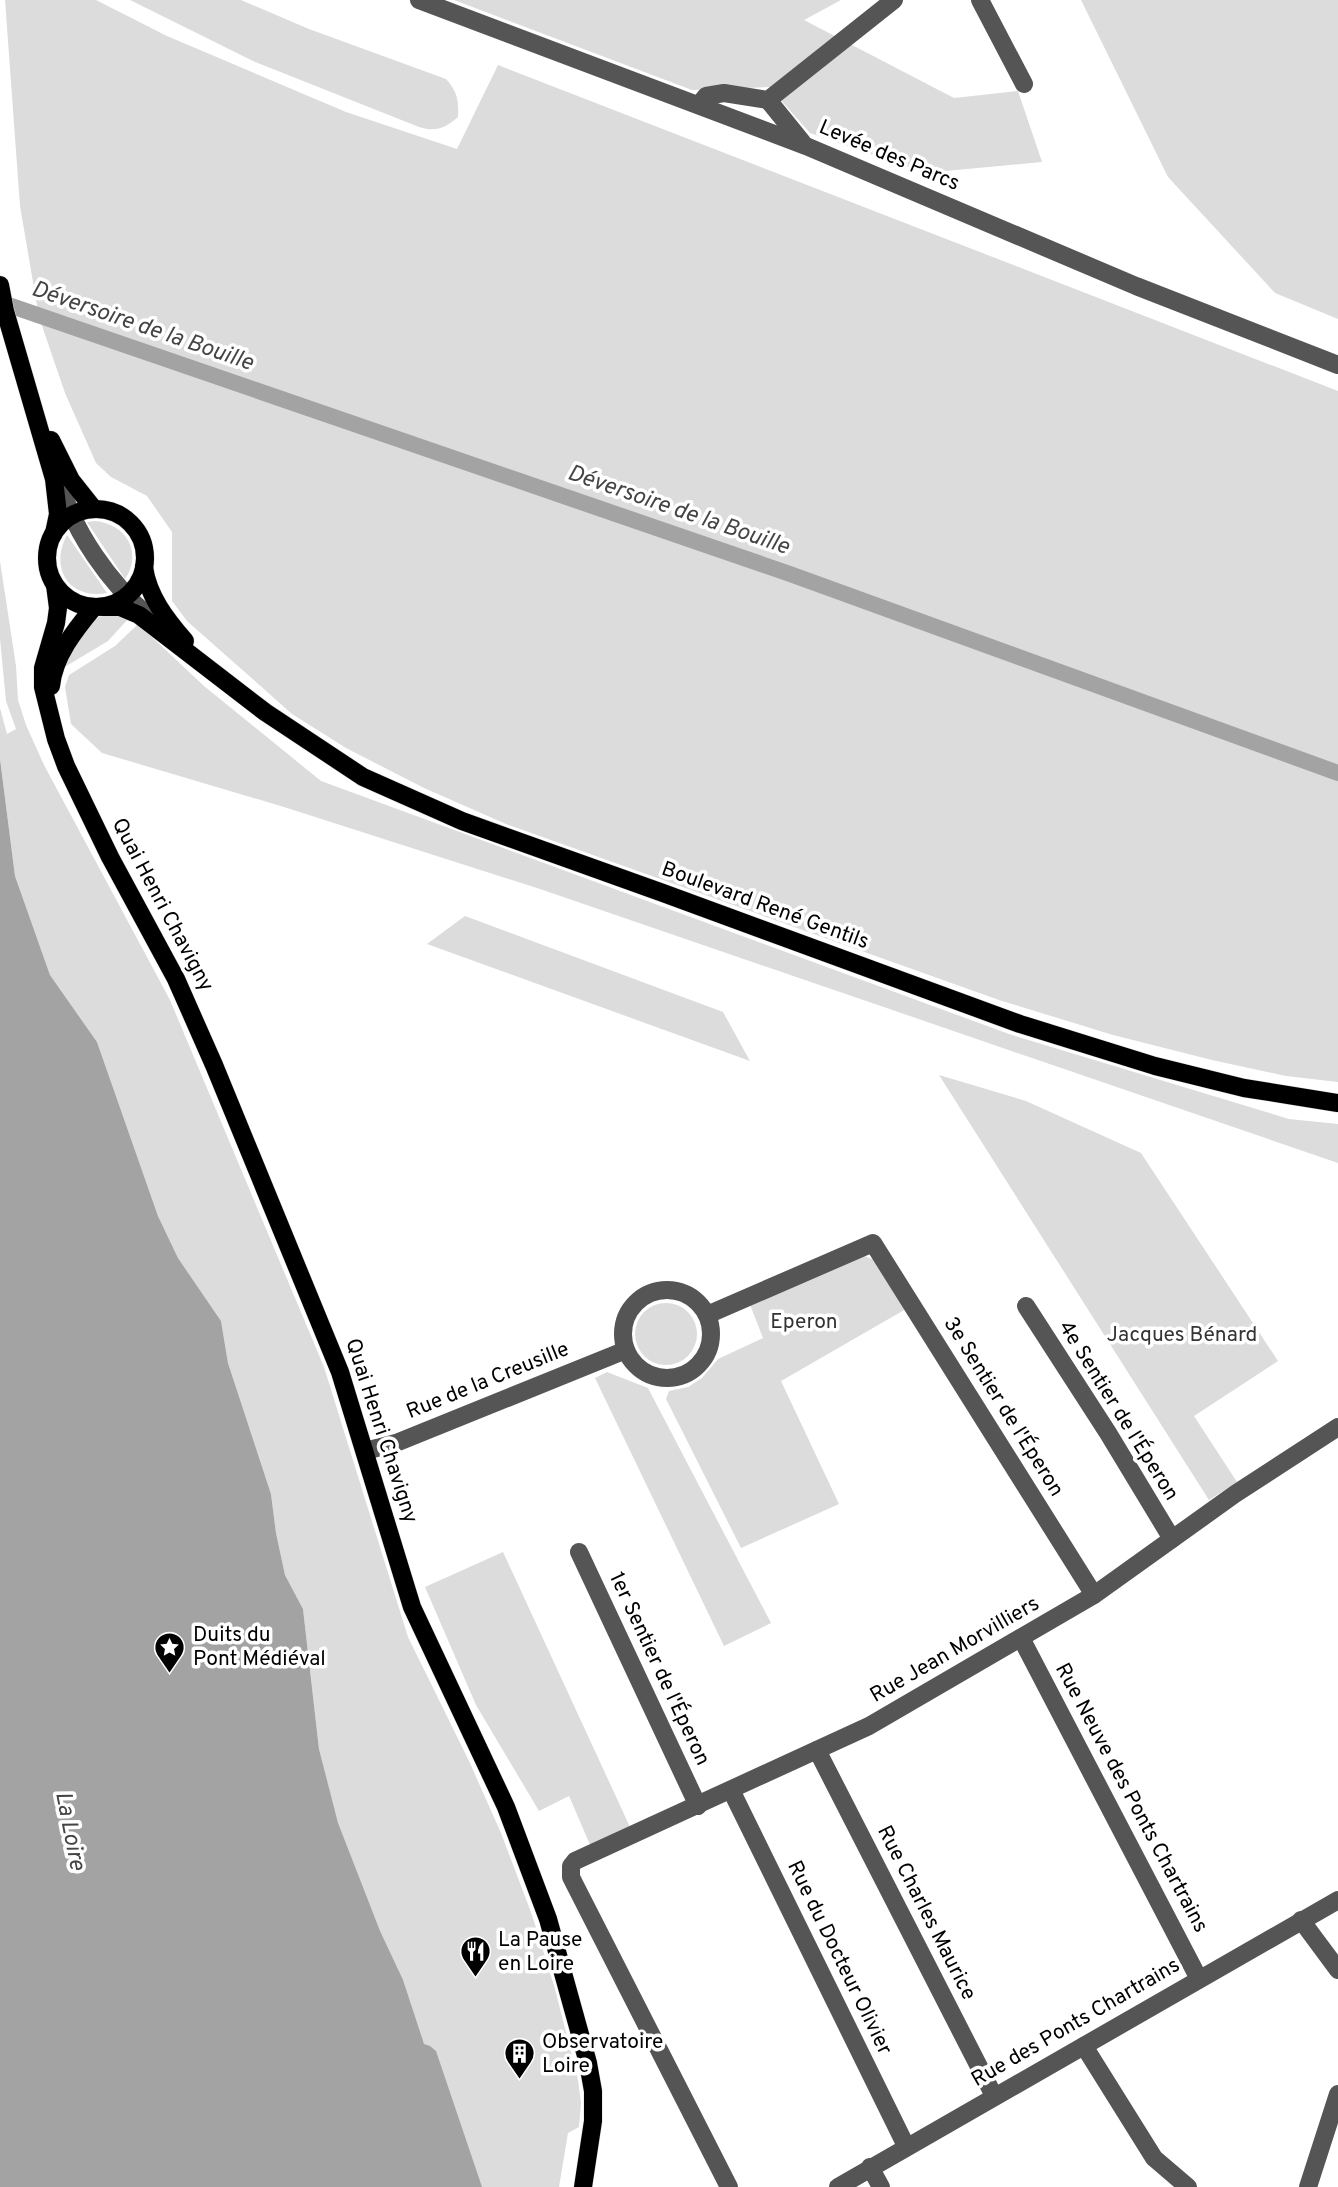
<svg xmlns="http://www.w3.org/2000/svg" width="1338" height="2187" font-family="Overpass,sans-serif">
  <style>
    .green { fill: #dcdcdc }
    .water { fill: #a3a3a3 }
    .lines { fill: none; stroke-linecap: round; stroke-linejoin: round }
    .canal { stroke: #a3a3a3; stroke-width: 16 }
    .major-casing { stroke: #dbdbdb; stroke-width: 19 }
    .minor { stroke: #555; stroke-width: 18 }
    .major { stroke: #000; stroke-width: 18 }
    .labels { text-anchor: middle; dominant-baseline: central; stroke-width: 7; stroke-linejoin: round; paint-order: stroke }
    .street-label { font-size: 21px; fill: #000; stroke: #fff }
    .park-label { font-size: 21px; fill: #333; stroke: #fff }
    .poi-label { font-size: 21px; fill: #000; stroke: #fff; text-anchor: start }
    .water-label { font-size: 23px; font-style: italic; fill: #444; stroke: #fff }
  </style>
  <rect width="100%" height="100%" fill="#fff"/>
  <g class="green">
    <polygon points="5,0 96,0 167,36 346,112 457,149 498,65 1338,391 1338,1082 1286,1076 1212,1060 1113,1035 999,1000 506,824 424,788 346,748 292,714 187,621 172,601 172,532 147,496 111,477 96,463 65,393 39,317 20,206"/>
    <path d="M130,0H241L309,29L446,79C457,91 459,100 458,117C444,129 436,132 419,127L253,61Z"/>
    <polygon points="454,0 841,0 804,20 954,98 1018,91 1042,162 924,173 810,133 769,87 692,90"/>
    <polygon points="1081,0 1338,0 1338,319 1275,293 1168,177"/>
    <path d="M95,521C126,524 143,552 125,579L87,522Z"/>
    <path d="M67,535L107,593C69,600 49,568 67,535Z"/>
    <polygon points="0,561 16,666 18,700 26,725 44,765 170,1000 324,1367 408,1637 469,1761 501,1833 532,1915 555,1989 578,2080 581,2103 579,2127 568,2133 559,2187 467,2187 371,1959 319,1749 303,1609 285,1575 276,1533 271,1494 228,1363 221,1321 178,1258 158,1216 97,1042 50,975 15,876 0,759 0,708 7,734 16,729 6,701 0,639"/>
    <polygon points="113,614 129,618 108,641 63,668 66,654 94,618"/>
    <polygon points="138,624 204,686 321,781 1009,1034 1289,1119 1338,1124 1338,1163 540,889 284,807 102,753 71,724 65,687 69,675 115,646"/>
    <polygon points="465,916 723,1012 750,1061 427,944"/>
    <polygon points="939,1075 1026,1101 1141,1153 1278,1361 1194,1416 1237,1482 1209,1500"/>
    <polygon points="864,1256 875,1260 906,1309 781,1381 839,1504 741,1548 666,1399 669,1391 688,1387 702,1378 718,1359 763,1338 749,1302"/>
    <circle cx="666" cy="1334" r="31"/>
    <polygon points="607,1372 648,1388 771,1623 724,1646 595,1378"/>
    <polygon points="503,1552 630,1827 591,1847 569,1796 539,1811 476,1705 425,1587"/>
  </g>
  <polygon class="water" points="0,759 15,876 50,975 97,1042 158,1216 178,1258 221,1321 228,1363 271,1494 276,1533 285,1575 303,1609 319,1749 338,1823 380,1931 403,1980 424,2044 430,2046 436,2051 482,2187 0,2187"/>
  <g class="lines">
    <polyline class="canal" points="0,302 790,574 1338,773"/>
    <defs>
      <g id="major">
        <polyline points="0,285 5,311 54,479 58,514 54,533"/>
        <polyline points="51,440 71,480 94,509"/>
        <circle cx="96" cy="558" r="49"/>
        <path d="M144,567C148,596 166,619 185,641"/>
        <polyline points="55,585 58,608 56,623 43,668 43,687 56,739 66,766 110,857 176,979 214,1065 340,1372 412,1607 506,1807 548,1919 588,2063 593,2091 593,2121 583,2187"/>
        <polyline points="103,607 120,607 139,615 265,712 363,777 462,821 663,893 1020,1024 1155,1066 1244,1088 1338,1103"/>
        <path d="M51,686C54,656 75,630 94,607"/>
      </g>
    </defs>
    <use href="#major" class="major-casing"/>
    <g class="minor">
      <polyline points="419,0 806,146 1136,286 1338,365"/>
      <polyline points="980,0 1024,84"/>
      <polyline points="768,100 802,142"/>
      <polyline points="699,105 706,96 724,93 768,100 894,0"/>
      <path d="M59,482C75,534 109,582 149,617"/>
      <circle cx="667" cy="1334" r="44"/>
      <polyline points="1026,1306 1108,1433 1172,1539"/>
      <polyline points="707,1315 873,1243 1094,1595"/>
      <polyline points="365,1451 396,1443 626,1350"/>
      <polyline points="579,1552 698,1806"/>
      <polyline points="1021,1638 1199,1979"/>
      <polyline points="817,1750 994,2096"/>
      <polyline points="731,1790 906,2146"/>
      <polyline points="1301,1920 1338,1970"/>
      <polyline points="1084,2046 1154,2158 1188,2187"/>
      <polyline points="870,2167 881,2187"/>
      <polyline points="729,2187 575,1885 571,1877 571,1866 575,1861 869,1726 1094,1595 1235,1494 1338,1427"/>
      <polyline points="838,2187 1338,1900"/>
      <polyline points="1308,2187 1338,2094"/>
    </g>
    <use href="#major" class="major"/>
  </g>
  <defs>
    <symbol id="sight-pin" viewBox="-11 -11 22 30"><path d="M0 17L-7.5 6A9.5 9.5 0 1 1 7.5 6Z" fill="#000" stroke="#fff"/><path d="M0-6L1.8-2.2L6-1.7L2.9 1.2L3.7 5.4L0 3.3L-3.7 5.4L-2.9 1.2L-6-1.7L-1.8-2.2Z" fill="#fff"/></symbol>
    <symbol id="restaurant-pin" viewBox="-11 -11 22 30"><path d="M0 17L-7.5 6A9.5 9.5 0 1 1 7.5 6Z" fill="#000" stroke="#fff"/><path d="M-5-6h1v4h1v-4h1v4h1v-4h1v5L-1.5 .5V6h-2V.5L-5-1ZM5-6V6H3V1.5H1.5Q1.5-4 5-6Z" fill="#fff"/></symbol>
    <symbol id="building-pin" viewBox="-11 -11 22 30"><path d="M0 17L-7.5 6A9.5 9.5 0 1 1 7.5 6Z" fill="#000" stroke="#fff"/><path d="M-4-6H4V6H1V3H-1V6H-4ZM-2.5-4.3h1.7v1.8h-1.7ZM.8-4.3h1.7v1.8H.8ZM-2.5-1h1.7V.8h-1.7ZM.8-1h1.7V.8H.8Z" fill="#fff"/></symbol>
  </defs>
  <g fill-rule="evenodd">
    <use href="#sight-pin" x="152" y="1630" width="35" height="47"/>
    <use href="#restaurant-pin" x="458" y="1934" width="35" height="47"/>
    <use href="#building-pin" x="502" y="2036" width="35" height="47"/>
  </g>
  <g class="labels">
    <g class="street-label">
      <text transform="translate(889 156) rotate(23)">Levée des Parcs</text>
      <text transform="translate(162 905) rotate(62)">Quai Henri Chavigny</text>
      <text transform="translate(765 906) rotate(20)">Boulevard René Gentils</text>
      <text transform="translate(488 1381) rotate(-22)">Rue de la Creusille</text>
      <text transform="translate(1003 1407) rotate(58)">3e Sentier de l'Éperon</text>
      <text transform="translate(1118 1411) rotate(58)">4e Sentier de l'Éperon</text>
      <text transform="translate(381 1431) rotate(72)">Quai Henri Chavigny</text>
      <text transform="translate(955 1650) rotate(-30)">Rue Jean Morvilliers</text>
      <text transform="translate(659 1669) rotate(65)">1er Sentier de l'Éperon</text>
      <text transform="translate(1131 1798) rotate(62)">Rue Neuve des Ponts Chartrains</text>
      <text transform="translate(926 1913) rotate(63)">Rue Charles Maurice</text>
      <text transform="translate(839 1958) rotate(64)">Rue du Docteur Olivier</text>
      <text transform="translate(1076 2023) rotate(-30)">Rue des Ponts Chartrains</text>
    </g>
    <g class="park-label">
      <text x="804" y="1322">Eperon</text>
      <text x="1182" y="1335">Jacques Bénard</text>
    </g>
    <g class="poi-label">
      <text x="193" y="1635">Duits du<tspan x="193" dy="24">Pont Médiéval</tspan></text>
      <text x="498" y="1940">La Pause<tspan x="498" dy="24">en Loire</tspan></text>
      <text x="542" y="2042">Observatoire<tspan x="542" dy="24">Loire</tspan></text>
    </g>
    <g class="water-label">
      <text transform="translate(142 327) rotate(19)">Déversoire de la Bouille</text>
      <text transform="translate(678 511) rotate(19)">Déversoire de la Bouille</text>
      <text transform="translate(69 1831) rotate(79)">La Loire</text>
    </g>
  </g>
</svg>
